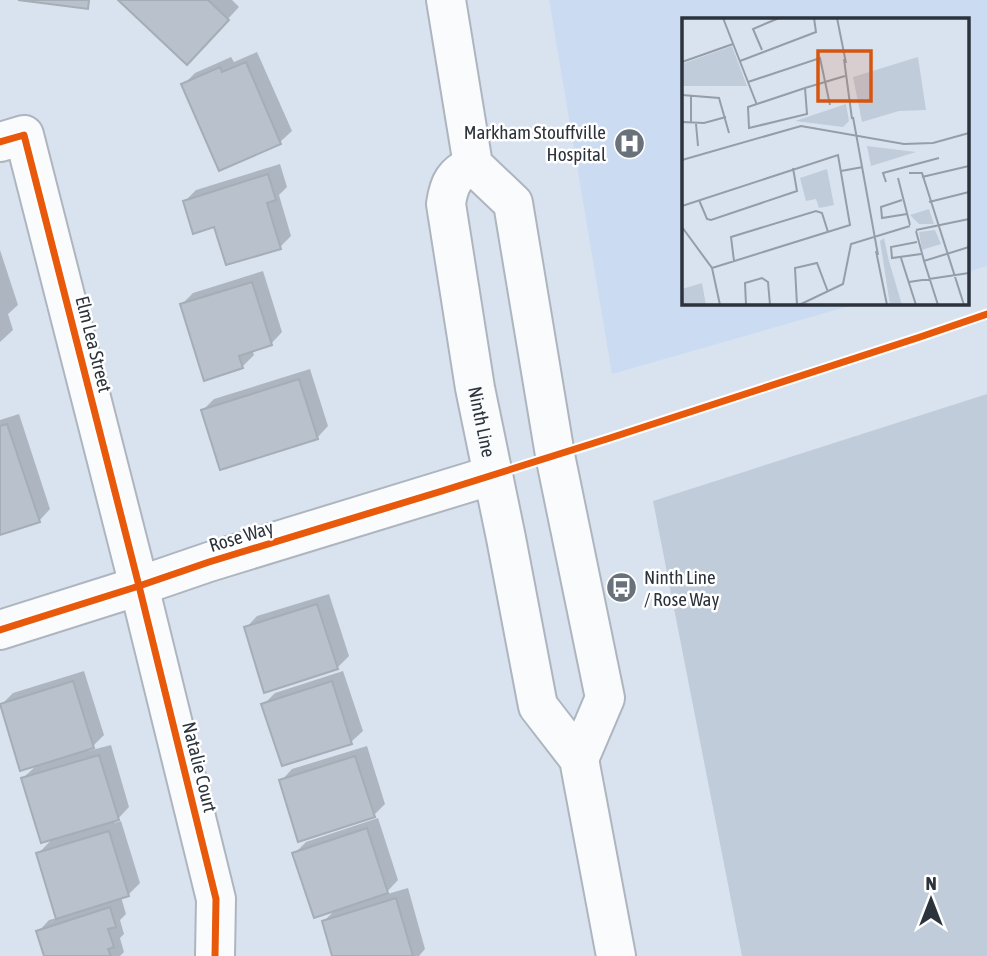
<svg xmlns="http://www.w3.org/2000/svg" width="987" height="956" font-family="'Asap Condensed',sans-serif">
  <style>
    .built { fill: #cbdcf2 }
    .green { fill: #c1ccdb }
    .shadow { fill: #0003 }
    .building { fill: #b9c1cc; stroke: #a5adb6; stroke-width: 2 }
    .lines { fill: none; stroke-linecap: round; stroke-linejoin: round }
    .minor-casing { stroke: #aeb5bf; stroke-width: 42 }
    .secondary-casing { stroke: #aeb5bf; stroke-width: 42 }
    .minor { stroke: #f9fbfd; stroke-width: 38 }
    .secondary { stroke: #f9fbfd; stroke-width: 38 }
    .cycleway-casing { stroke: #fff; stroke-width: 11 }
    .cycleway { stroke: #e8590c; stroke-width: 7 }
    .labels { text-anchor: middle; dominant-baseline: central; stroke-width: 5; stroke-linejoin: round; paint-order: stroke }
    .poi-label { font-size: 19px; fill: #2c333c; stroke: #fff; text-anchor: end }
    .street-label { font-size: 19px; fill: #2c333c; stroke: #fff }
    .inset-road { fill: none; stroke: #949da8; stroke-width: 2 }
    .view { fill: #d55511; fill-opacity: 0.15; stroke: #d55511; stroke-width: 3.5 }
    .inset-edge { fill: none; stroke: #2c333c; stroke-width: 3.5 }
  </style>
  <rect width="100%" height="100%" fill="#d9e3f0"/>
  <polygon class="built" points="549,0 987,0 987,266 968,272 968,19 684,19 684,303 860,303 612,374"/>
  <polygon class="green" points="987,394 987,956 742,956 653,501"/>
  <g class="shadow">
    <polygon points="120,0 232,0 239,7 198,51"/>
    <polygon points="257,52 292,131 280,142 220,169 183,85 195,73 231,57 234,62"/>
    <polygon points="280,164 287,187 279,195 291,236 280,247 215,225 185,201 196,190"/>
    <polygon points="0,250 18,305 8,314 13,330 0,342"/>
    <polygon points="263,271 282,332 271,344 252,350 254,355 242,367 182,304 193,293"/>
    <polygon points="310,369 328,426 317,438 203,410 214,399"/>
    <polygon points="19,414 50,509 39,521 0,533 0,420"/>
    <polygon points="329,594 349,656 337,668 246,628 257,616"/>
    <polygon points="84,671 104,735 88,751 111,745 129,807 114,823 121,821 140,883 128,895 121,897 126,914 120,920 124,934 120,938 124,952 120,956 46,956 38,932 49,920 57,918 38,854 53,838 23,778 39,763 2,704 13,693"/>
    <polygon points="343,671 363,731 351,742 263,705 275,693"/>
    <polygon points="367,746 385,804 374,815 281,781 292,769"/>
    <polygon points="378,818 398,880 384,895 408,888 425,949 419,956 334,956 324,921 336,909 294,854 306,842"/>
  </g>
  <g class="building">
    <polygon points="18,0 89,0 88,9"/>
    <polygon points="118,0 208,0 229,20 187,65"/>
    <polygon points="246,62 281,144 219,171 181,84 220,67 222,72"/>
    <polygon points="268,174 276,200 267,203 281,249 226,265 214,227 193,234 183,201"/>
    <polygon points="252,282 272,345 239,356 243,368 204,381 180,304"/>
    <polygon points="299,379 318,439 220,470 201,410"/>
    <polygon points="7,424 40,522 0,535 0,426"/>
    <polygon points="317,604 338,669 264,693 244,627"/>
    <polygon points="73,681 94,748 20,771 0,704"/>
    <polygon points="332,681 352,744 282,766 261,704"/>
    <polygon points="99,755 119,820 41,843 21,778"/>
    <polygon points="355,756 375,817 298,842 279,780"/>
    <polygon points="367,828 388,893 314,918 292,853"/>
    <polygon points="109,831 129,896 56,919 36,853"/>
    <polygon points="396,898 413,956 332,956 322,921"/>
    <polygon points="110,907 116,927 108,929 114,947 108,949 111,956 44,956 36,931"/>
  </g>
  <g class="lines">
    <defs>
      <g id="minor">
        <polyline points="0,142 24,135 139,586 216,899 215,956"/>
        <polyline points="0,630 139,586 209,562 493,475"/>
      </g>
      <g id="secondary">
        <polyline points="446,0 473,165 513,203 555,455 605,698 579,759"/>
        <path id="s1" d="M473,165C454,174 449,183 446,204L475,388L506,538L538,706L579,759L616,956"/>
      </g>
    </defs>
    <use href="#minor" class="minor-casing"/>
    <use href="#secondary" class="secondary-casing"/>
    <use href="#minor" class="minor"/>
    <use href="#secondary" class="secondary"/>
    <defs>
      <g id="cycleway">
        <polyline points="0,142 24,135 139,586 216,899 215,956"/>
        <polyline points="0,630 139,586 209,562 442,491 610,438 920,337 987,314"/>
      </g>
    </defs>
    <use href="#cycleway" class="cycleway-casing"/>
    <use href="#cycleway" class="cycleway"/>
  </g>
  <defs>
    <symbol id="hospital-disc" viewBox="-11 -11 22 22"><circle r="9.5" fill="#69717b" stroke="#fff"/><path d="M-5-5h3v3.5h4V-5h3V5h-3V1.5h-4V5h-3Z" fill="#fff"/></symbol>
    <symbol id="bus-disc" viewBox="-11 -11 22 22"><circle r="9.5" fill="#69717b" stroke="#fff"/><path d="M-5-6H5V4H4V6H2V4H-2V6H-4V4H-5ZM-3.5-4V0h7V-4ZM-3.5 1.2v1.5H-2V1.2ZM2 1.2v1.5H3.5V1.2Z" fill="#fff"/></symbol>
  </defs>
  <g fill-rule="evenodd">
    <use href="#hospital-disc" x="612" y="126" width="35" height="35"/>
    <use href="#bus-disc" x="604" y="570" width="35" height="35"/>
  </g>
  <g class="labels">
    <g class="poi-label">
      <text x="606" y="132">Markham Stouffville<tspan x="606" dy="22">Hospital</tspan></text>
      <text x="644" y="577" text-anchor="start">Ninth Line<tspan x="644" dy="22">/ Rose Way</tspan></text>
    </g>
    <g class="street-label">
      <text transform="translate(94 344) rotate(76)">Elm Lea Street</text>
      <text stroke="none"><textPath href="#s1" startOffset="271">Ninth Line</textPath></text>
      <text transform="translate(241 536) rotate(-17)">Rose Way</text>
      <text transform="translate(200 767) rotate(76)">Natalie Court</text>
    </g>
  </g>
  <g transform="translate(682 18)">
    <rect width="287" height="287" fill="#d9e3f0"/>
    <path d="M50,28L65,68H0V46ZM236,39L244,92L217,93L180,104L171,59ZM164,86L167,103L161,109L113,103ZM185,128L234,134L189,148ZM145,151L152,187L137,190L134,181L124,183L118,160ZM247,191L252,206H237L228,197ZM253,212L259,226L240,232L237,214ZM202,220L207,243L220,287H208L198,223ZM20,265L24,287H0V271Z" fill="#c1ccdb"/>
    <path class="inset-road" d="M41,0L75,87M155,0L164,45M80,32L71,11L97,0M162,41L170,101M58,43L134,14L132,0M0,44L51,26M66,64L138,40L148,87M123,70L125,96L67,110L66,89L123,70L163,58M0,77L37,80L47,115M171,99L196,237M0,104L22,105L44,99M9,105V78M14,106L16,128M0,142L119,108L222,126L251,125L287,115M159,153L181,149M227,155H240L282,287M240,159L287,148M216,160L228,207M204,164L201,155L257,140M17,182L25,201L29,202L115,173L111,150M220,182L199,189L200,200L225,196M247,184L287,174M0,188L156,137L168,207L30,250M0,209L30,250L38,287M234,212L287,201M234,213L242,243L287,229M235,224L209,229L210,240L239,236M194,233L205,287M219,240L234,287M52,243L49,219L134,193L140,195L146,214M242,243L256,287M227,264L287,255M64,287L63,265L80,260L86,264L88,287M115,287L113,250L135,245L146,274M117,287L161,266L169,226L228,208"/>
    <path class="view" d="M136,33H189V83H136Z"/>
    <rect width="287" height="287" class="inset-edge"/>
  </g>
  <g transform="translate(931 900)" stroke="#ffffff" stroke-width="5" paint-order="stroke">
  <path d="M0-5L12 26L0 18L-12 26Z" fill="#2c333c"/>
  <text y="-10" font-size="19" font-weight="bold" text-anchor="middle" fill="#2c333c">N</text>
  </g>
</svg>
